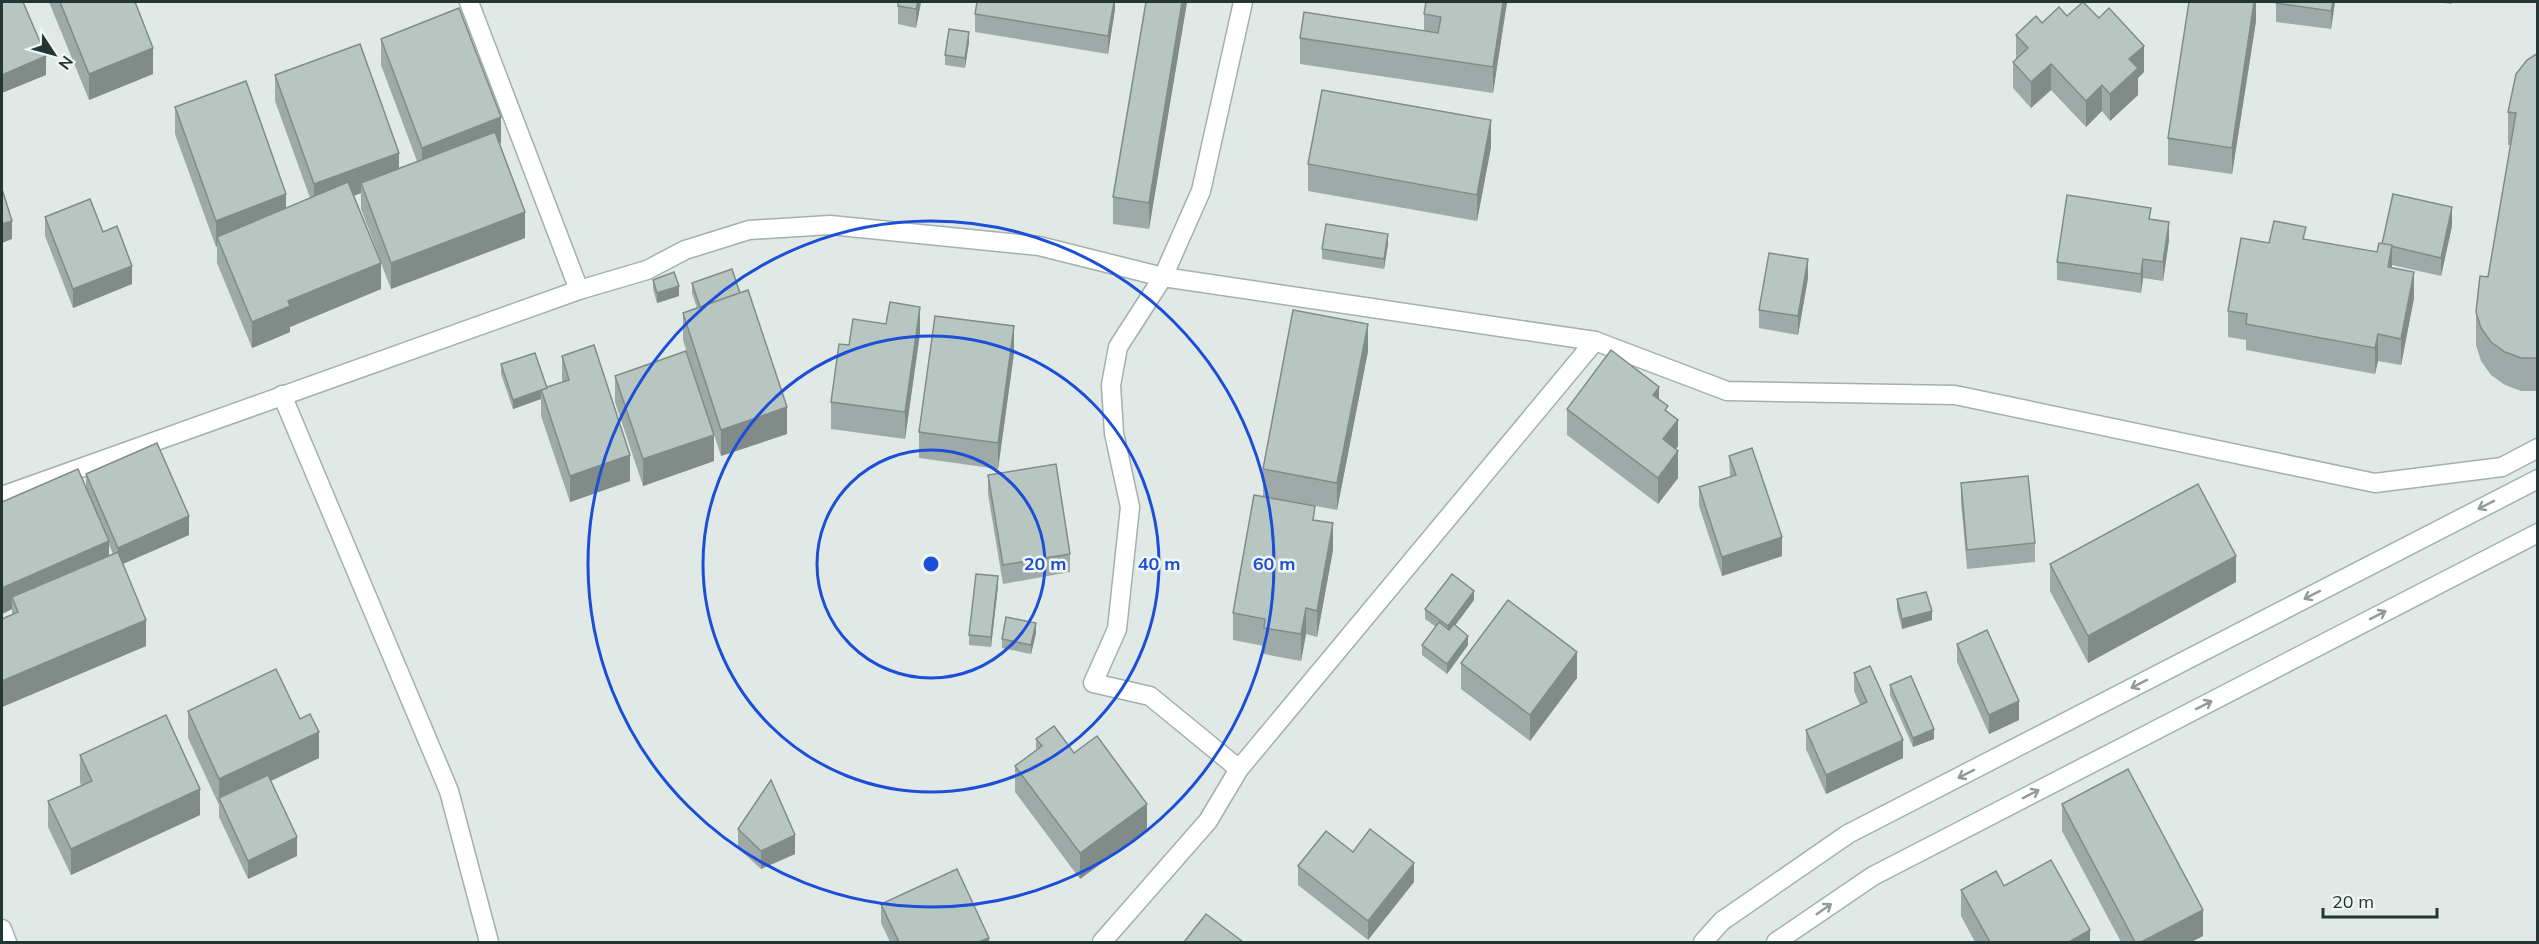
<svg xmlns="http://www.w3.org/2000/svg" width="2539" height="944" font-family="Mulish,sans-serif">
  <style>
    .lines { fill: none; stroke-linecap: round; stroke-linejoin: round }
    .street-casing { stroke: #a3b0ad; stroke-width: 21 }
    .secondary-casing { stroke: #a0b3af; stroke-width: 21 }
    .street { stroke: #fff; stroke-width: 18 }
    .secondary { stroke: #fff; stroke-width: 18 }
    .wall { fill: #9eaaa7; fill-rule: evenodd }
    .shaded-wall { fill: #818b88 }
    .building { fill: #b8c6c2; stroke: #818b88; stroke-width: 1.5 }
    .oneway { stroke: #909b9a }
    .ring { fill: none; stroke: #1d4ed8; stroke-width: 3 }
    .centre { fill: #1d4ed8; stroke: #f0f6f4; stroke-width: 3 }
    .ring-label { font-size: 18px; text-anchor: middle; font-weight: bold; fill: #1d4ed8; stroke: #f0f6f4; stroke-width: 5; stroke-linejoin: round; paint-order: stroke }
  </style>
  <rect width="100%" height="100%" fill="#e0e9e6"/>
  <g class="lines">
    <defs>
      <g id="street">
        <polyline points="469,2 579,290 647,270 685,250 749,230 830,225 1039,246 1163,277 1595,341 1727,391 1955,395 2375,483 2502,467 2538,448"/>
        <polyline points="282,395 449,791 489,942"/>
        <polyline points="2,496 579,290"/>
        <polyline points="1239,769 1595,341"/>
        <polyline points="2,929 7,942"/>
        <polyline points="1102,942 1208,821 1239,769 1150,696 1093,683 1117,629 1130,507 1114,433 1111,385 1118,347 1163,277 1201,191 1243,2"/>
      </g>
      <g id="secondary">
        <polyline points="1703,942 1722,921 1848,834 2538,479"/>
        <polyline points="1776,942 1873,876 2538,533"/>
      </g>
    </defs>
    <use href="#street" class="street-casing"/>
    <use href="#secondary" class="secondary-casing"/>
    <use href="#street" class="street"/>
    <use href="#secondary" class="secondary"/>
  </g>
  <g class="wall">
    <polygon points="49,2 135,2 153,74 89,100"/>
    <polygon points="898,2 921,2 916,28 898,24"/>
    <polygon points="1115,2 1115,9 1108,54 975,32 975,14"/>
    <polygon points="1187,2 1149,229 1113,224 1113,197"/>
    <polygon points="1426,2 1507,2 1493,93 1300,64 1300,38 1424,31 1424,14"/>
    <polygon points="2256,2 2256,21 2232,174 2168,165 2168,138"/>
    <polygon points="2276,2 2335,2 2331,29 2276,22"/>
    <polygon points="2435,2 2452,2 2452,4"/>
    <polygon points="2067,16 2144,72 2138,78 2138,95 2110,121 2102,111 2086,127 2051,90 2031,108 2013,88 2013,62 2016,59 2016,35 2042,23"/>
    <path d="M381,39L501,143L500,144L525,238L391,289L381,263V289L290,327V332L252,348L217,263V246L216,247L175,134V107L286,208L310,198L275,101V75L399,168L417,161L381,65ZM361,193V209L379,256L354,196Z"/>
    <polygon points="969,42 965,68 945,65 945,55"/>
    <polygon points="2538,53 2538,391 2521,391 2505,385 2491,375 2481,361 2476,345 2476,312 2488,277 2511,145 2508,145 2508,112"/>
    <polygon points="1491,147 1477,221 1308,191 1308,164"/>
    <polygon points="45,217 103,232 132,284 73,308 45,236"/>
    <polygon points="2151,220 2169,240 2163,281 2143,278 2141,293 2057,280 2057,262"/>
    <polygon points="2452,226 2441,276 2392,265 2392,268 2414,298 2401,365 2378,361 2375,374 2246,350 2246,340 2228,337 2228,311 2269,243 2306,240 2377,252 2382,244"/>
    <polygon points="1388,244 1384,269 1322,259 1322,249"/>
    <polygon points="1808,278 1798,335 1759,328 1759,310"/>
    <polygon points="653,280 679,296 657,303 653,289"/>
    <polygon points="692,283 787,434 721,456 683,340 683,313 697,308 692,293"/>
    <polygon points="920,333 905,439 831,429 831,402 849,345"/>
    <polygon points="1368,351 1337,510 1263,496 1263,469"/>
    <polygon points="1014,353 998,469 919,458 919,432"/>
    <polygon points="562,356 630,481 570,502 541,416 541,399 513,409 501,374 501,364 547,388 562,383"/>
    <polygon points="615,376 714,461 643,486 615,402"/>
    <polygon points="1659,399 1668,412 1678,446 1676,449 1678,478 1658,504 1567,435 1567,409"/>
    <polygon points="1729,456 1782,556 1722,576 1699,506 1699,487 1730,477"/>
    <path d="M86,474L189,535L123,564L146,646L2,707V619L12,615V609L2,614V502L86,489ZM109,545L113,554L109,556Z"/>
    <polygon points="988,475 1070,554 1070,572 1003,584 988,494"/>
    <polygon points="1961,483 2035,543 2035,562 1967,569 1961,502"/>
    <polygon points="1315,521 1333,550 1317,637 1306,634 1301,661 1264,654 1264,646 1233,640 1233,613"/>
    <polygon points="2050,564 2236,582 2088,663 2050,591"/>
    <polygon points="998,586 991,647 969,645 969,635"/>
    <polygon points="1897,599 1932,620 1902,629 1897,609"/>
    <polygon points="1474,600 1455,625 1468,645 1447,674 1422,655 1422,645 1436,627 1425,619 1425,609"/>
    <polygon points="1036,633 1031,654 1002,648 1002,639"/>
    <polygon points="1957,644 2019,720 1989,734 1957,662"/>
    <polygon points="1461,663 1577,678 1530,741 1461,689"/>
    <polygon points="1854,673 1903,758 1826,794 1806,749 1806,730 1860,705 1854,691"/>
    <polygon points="1890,685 1934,739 1913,747 1890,695"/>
    <polygon points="188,711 300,719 319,758 271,781 297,856 248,879 219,817 219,805 188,738"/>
    <polygon points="1036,739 1074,753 1147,830 1080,879 1015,792 1015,766 1036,750"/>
    <polygon points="80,755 200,815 71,875 48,827 48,801 81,785 80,782"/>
    <polygon points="2062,804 2203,936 2191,942 2121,942 2062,831"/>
    <polygon points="738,829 795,854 761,869 738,848"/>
    <polygon points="1353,852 1414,882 1368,940 1298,885 1298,866"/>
    <polygon points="2004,886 2090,942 1975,942 1961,916 1961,890"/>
    <polygon points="881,904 989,942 890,942 881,923"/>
  </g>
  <g class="shaded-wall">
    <polygon points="918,2 921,2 916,28 916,9"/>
    <polygon points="1114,2 1115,2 1115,9 1108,54 1108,36"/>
    <polygon points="1182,2 1187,2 1149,229 1149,203"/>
    <polygon points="1503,2 1507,2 1493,93 1493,67"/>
    <polygon points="2254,2 2256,2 2256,21 2232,174 2232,148"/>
    <polygon points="2333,2 2335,2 2331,29 2331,11"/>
    <polygon points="969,32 969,42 965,68 965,58"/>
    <polygon points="2144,46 2144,72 2138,78 2138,95 2110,121 2110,94 2129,59"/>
    <polygon points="153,48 153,74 89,100 89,74"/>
    <polygon points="46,56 46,75 2,93 2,75"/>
    <polygon points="2051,64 2051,90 2031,108 2031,82"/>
    <polygon points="2102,85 2102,111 2086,127 2086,101"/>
    <polygon points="501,117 501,143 422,174 422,148"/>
    <polygon points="1491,120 1491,147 1477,221 1477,195"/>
    <polygon points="399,153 399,179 361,183 361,193 314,210 314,184"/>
    <polygon points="286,194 286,221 217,237 217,246 216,247 216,221"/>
    <polygon points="2452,207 2452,226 2441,276 2441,258"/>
    <polygon points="525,212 525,238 391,289 391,263"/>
    <polygon points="12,221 12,239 2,243 2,224"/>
    <polygon points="2169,222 2169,240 2163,281 2163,262"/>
    <polygon points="1388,234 1388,244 1384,269 1384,259"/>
    <polygon points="2392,245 2392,272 2388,267"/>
    <polygon points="1808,259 1808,278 1798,335 1798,316"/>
    <polygon points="2143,259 2143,278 2141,293 2141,274"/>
    <polygon points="381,263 381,289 290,327 290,332 252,348 252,322 288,301"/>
    <polygon points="132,266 132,284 73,308 73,289"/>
    <polygon points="2414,272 2414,298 2401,365 2401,339"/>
    <polygon points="679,286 679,296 657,303 657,293"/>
    <polygon points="920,307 920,333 905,439 905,412"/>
    <polygon points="1368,324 1368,351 1337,510 1337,483"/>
    <polygon points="1014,326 1014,353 998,469 998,443"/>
    <polygon points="2378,334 2378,361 2375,374 2375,348"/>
    <polygon points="1659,387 1659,413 1653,395"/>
    <polygon points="541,390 541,399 513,409 513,400"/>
    <polygon points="787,407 787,434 721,456 721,430"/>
    <polygon points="1678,420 1678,446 1663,466 1663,439"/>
    <polygon points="714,435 714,461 643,486 643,459"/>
    <polygon points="1678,451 1678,478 1658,504 1658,478"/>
    <polygon points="630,455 630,481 570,502 570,476"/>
    <polygon points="189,516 189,535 118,566 118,548"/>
    <polygon points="1333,523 1333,550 1317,637 1317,611"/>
    <polygon points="1782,537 1782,556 1722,576 1722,557"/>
    <polygon points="109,541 109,567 12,597 12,609 2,614 2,588"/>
    <polygon points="2236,556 2236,582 2088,663 2088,636"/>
    <polygon points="998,576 998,586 991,647 991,637"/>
    <polygon points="1474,591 1474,600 1448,635 1448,626"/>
    <polygon points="1306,608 1306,634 1301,661 1301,634"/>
    <polygon points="1932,611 1932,620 1902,629 1902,619"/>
    <polygon points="146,620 146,646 2,707 2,681"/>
    <polygon points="1036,623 1036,633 1031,654 1031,645"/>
    <polygon points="1468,636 1468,645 1447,674 1447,664"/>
    <polygon points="1577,652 1577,678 1530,741 1530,715"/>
    <polygon points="2019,701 2019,720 1989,734 1989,715"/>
    <polygon points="1934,729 1934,739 1913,747 1913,738"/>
    <polygon points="319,732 319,758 222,804 219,798 219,805 219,779"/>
    <polygon points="1903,740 1903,758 1826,794 1826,775"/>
    <polygon points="200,789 200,815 71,875 71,849"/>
    <polygon points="1147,804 1147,830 1080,879 1080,853"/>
    <polygon points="795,835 795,854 761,869 761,851"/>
    <polygon points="297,837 297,856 248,879 248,861"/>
    <polygon points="1414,863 1414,882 1368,940 1368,921"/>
    <polygon points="2203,910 2203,936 2191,942 2141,942"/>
    <polygon points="2090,930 2090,942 2069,942"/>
    <polygon points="989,938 989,942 978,942"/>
  </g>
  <g class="building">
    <polygon points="2,2 23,2 46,56 2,75"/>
    <polygon points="60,2 135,2 153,48 89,74"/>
    <polygon points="898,2 918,2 916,9 898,6"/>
    <polygon points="977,2 1114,2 1108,36 975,14"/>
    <polygon points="1146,2 1182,2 1149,203 1113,197"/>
    <polygon points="1426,2 1503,2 1493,67 1300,38 1304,12 1438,33 1441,17 1424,14"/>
    <polygon points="2083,2 2099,18 2109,8 2144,46 2129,59 2138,68 2110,94 2102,85 2086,101 2051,64 2031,82 2013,62 2028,48 2016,35 2036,16 2042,23 2059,7 2067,16"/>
    <polygon points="2189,2 2254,2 2232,148 2168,138"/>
    <polygon points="2276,2 2333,2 2331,11 2276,3"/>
    <polygon points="459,8 501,117 422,148 381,39"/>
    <polygon points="949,29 969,32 965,58 945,55"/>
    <polygon points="360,44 399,153 314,184 275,75"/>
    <polygon points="2538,53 2538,358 2521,358 2505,352 2491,342 2481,328 2476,312 2480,276 2488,277 2516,113 2508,112 2516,74 2527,60"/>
    <polygon points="246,81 286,194 216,221 175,107"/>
    <polygon points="1322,90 1491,120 1477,195 1308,164"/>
    <polygon points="495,132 525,212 391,263 361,183"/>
    <polygon points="348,182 381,263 288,301 290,306 252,322 217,237"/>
    <polygon points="2,189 12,221 2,224"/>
    <polygon points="2393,194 2452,207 2441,258 2382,244"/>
    <polygon points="2067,195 2151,208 2149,219 2169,222 2163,262 2143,259 2141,274 2057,262"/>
    <polygon points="90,199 103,232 117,226 132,266 73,289 45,217"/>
    <polygon points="2274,221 2306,227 2303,239 2377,252 2379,243 2392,245 2388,267 2414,272 2401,339 2378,334 2375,348 2246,324 2247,314 2228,311 2241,238 2269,243"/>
    <polygon points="1326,224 1388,234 1384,259 1322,249"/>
    <polygon points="1769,253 1808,259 1798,316 1759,310"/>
    <polygon points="732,269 740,293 700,307 692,283"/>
    <polygon points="674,272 679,286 657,293 653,280"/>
    <polygon points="748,290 787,407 721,430 683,313"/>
    <polygon points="890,302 920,307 905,412 831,402 839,344 849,345 853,319 886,324"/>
    <polygon points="1293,310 1368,324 1337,483 1263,469"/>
    <polygon points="935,316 1014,326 998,443 919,432"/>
    <polygon points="594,345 630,455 570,476 541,389 569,380 562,356"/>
    <polygon points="1611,350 1659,387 1653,395 1668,406 1665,410 1678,420 1663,439 1678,451 1658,478 1567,409"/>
    <polygon points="686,351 714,435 643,459 615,376"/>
    <polygon points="535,353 547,388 513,400 501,364"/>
    <polygon points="157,443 189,516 118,548 86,474"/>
    <polygon points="1752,448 1782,537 1722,557 1699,487 1736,475 1729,456"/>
    <polygon points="1056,464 1070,554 1003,565 988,475"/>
    <polygon points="78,469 109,541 2,588 2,502"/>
    <polygon points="2028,476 2035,543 1967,550 1961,483"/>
    <polygon points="2198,484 2236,556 2088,636 2050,564"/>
    <polygon points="1254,495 1315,506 1313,520 1333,523 1317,611 1306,608 1301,634 1264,628 1265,619 1233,613"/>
    <polygon points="118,552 146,620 2,681 2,619 18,612 12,597"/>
    <polygon points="976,574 998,576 991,637 969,635"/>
    <polygon points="1452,574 1474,591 1448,626 1425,609"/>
    <polygon points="1926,592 1932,611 1902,619 1897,599"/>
    <polygon points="1508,600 1577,652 1530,715 1461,663"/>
    <polygon points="1006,617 1036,623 1031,645 1002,639"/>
    <polygon points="1439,622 1449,630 1454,624 1468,636 1447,664 1422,645"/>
    <polygon points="1987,630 2019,701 1989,715 1957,644"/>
    <polygon points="1870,666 1903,740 1826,775 1806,730 1867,702 1854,673"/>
    <polygon points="276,669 300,719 310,714 319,732 219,779 188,711"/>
    <polygon points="1911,676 1934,729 1913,738 1890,685"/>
    <polygon points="166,715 200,789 71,849 48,801 92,781 80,755"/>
    <polygon points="1054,726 1074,753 1097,736 1147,804 1080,853 1015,766 1042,746 1036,739"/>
    <polygon points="2128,769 2203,910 2141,942 2135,942 2062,804"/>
    <polygon points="268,775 297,837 248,861 219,798"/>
    <polygon points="771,780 795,835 761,851 738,829"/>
    <polygon points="1370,829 1414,863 1368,921 1298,866 1326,831 1353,852"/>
    <polygon points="2051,860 2090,930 2069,942 1990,942 1961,890 1996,871 2004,886"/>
    <polygon points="957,869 989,938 978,942 899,942 881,904"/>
    <polygon points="1206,914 1243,942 1184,942"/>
  </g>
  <defs><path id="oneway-shaft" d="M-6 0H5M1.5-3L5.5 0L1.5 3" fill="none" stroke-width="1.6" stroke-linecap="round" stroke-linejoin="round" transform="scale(1.5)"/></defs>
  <g class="oneway">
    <use href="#oneway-shaft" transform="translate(2486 505) rotate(153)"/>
    <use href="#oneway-shaft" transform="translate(2312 595) rotate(153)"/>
    <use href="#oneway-shaft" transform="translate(2378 615) rotate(-27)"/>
    <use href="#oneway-shaft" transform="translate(2139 684) rotate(153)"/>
    <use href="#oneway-shaft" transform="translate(2204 705) rotate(-27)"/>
    <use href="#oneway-shaft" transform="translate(1966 774) rotate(153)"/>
    <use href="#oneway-shaft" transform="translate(2031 794) rotate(-27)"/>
    <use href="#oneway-shaft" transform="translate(1824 909) rotate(-35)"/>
  </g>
  <g class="ring">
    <circle cx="931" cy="564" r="114"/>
    <circle cx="931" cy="564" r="228"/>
    <circle cx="931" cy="564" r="343"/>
  </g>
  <circle cx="931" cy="564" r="9" class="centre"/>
  <g class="ring-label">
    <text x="1045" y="570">20 m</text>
    <text x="1159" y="570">40 m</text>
    <text x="1274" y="570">60 m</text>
  </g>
  <rect width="2539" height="944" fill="none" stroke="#223734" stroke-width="6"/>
  <g transform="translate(54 54) rotate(126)" stroke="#f0f6f4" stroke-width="4.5" paint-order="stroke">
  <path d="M0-4.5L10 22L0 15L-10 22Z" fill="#223734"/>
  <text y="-9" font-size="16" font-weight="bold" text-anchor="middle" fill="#223734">N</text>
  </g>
  <path d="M2323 908v9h114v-9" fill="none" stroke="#223734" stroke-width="3"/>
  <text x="2332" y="908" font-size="18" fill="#223734" stroke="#f0f6f4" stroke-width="4.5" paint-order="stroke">20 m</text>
</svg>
